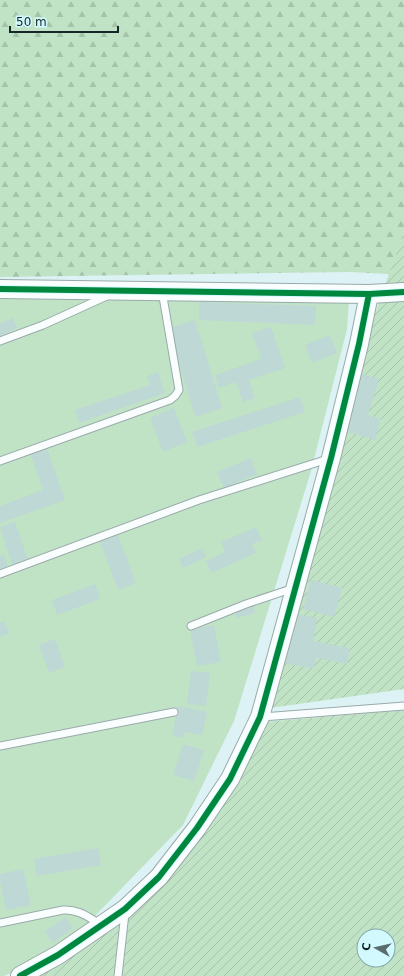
<svg xmlns="http://www.w3.org/2000/svg" width="404" height="976" font-family="'DejaVu Sans',sans-serif">
  <style>
    .grass { fill: #c0e3c6 }
    .forest { fill: url(#forest-firs) }
    .garden { fill: url(#garden-furrows); fill-rule: evenodd }
    .building { fill: #bed8d5 }
    .lines { fill: none; stroke-linecap: round; stroke-linejoin: round }
    .service-casing { stroke: #99aaab; stroke-width: 9 }
    .tertiary-casing { stroke: #99aaab; stroke-width: 20 }
    .service { stroke: #fafdfd; stroke-width: 7 }
    .tertiary { stroke: #fafdfd; stroke-width: 18 }
    .cycleway-casing { stroke: #d2fafe; stroke-width: 8 }
    .cycleway { stroke: #00873e; stroke-width: 6 }
  </style>
  <defs>
    <pattern id="forest-firs" width="22" height="20" patternUnits="userSpaceOnUse"><rect width="22" height="20" fill="#c0e3c6"/><path d="M5 1l3.5 6h-7zM16 11l3.5 6h-7z" fill="#a4c3aa"/></pattern>
    <pattern id="garden-furrows" width="10" height="10" patternUnits="userSpaceOnUse"><rect width="10" height="10" fill="#c0e3c6"/><path d="M-1 1l2-2M0 10L10 0M9 11l2-2" fill="none" stroke="#a4c3aa"/></pattern>
  </defs>
  <rect width="100%" height="100%" fill="#dcf2f4"/>
  <polygon class="grass" points="0,292 349,300 347,329 311,471 234,721 183,825 61,951 4,976 0,976"/>
  <polygon class="forest" points="0,0 404,0 404,230 389,274 350,272 0,277"/>
  <g class="garden">
    <polygon points="404,230 404,689 270,708 371,326"/>
    <path d="M404,710V976H13L115,910L195,825L252,723ZM364,936H388V960H364Z"/>
  </g>
  <g class="building">
    <polygon points="199,302 316,306 315,325 199,320"/>
    <polygon points="13,318 17,328 0,336 0,324"/>
    <polygon points="195,320 222,408 195,417 169,328"/>
    <polygon points="271,327 285,368 249,380 255,398 243,402 236,382 219,388 215,375 261,359 252,333"/>
    <polygon points="330,335 337,353 312,363 305,345"/>
    <polygon points="158,372 165,393 79,423 75,410 150,385 147,376"/>
    <polygon points="362,374 379,379 368,415 381,419 375,440 345,431"/>
    <polygon points="300,397 305,412 197,447 192,432"/>
    <polygon points="174,408 187,442 163,452 150,418"/>
    <polygon points="47,449 65,500 0,523 0,506 43,490 31,455"/>
    <polygon points="251,458 257,474 224,488 217,472"/>
    <polygon points="15,522 28,560 12,565 0,527"/>
    <polygon points="256,527 262,540 252,544 256,553 211,573 206,561 225,552 221,542"/>
    <polygon points="118,535 136,583 118,590 100,542"/>
    <polygon points="202,548 206,557 183,568 179,559"/>
    <polygon points="4,555 8,566 0,569 0,556"/>
    <polygon points="311,580 342,588 334,617 303,609"/>
    <polygon points="95,584 100,599 57,615 52,600"/>
    <polygon points="253,605 255,613 237,618 234,610"/>
    <polygon points="290,613 317,618 313,641 350,648 347,664 316,658 314,669 280,662"/>
    <polygon points="4,621 9,633 0,637 0,623"/>
    <polygon points="214,625 221,662 197,666 190,630"/>
    <polygon points="55,639 65,667 49,673 39,645"/>
    <polygon points="191,671 210,673 206,706 187,704"/>
    <polygon points="178,706 207,712 202,735 185,732 183,738 172,735"/>
    <polygon points="183,744 204,750 194,781 173,775"/>
    <polygon points="98,848 101,865 37,876 34,859"/>
    <polygon points="23,869 31,905 6,910 0,882 0,874"/>
    <polygon points="65,917 73,928 53,943 45,932"/>
  </g>
  <g class="lines">
    <defs>
      <g id="service">
        <polyline points="0,341 43,325 109,295"/>
        <polyline points="0,461 170,400 175,396 179,390 162,291"/>
        <polyline points="0,574 199,500 328,459"/>
        <polyline points="191,626 246,604 294,588"/>
        <polyline points="262,717 404,706"/>
        <polyline points="0,746 174,712"/>
        <path d="M0,923L63,910C78,909 88,917 100,924"/>
        <polyline points="118,976 125,913"/>
      </g>
      <g id="tertiary">
        <polyline points="0,289 369,294 404,292"/>
        <polyline points="20,976 58,955 125,909 159,877 197,828 230,779 260,717 331,458 359,344 369,294"/>
      </g>
    </defs>
    <use href="#service" class="service-casing"/>
    <use href="#tertiary" class="tertiary-casing"/>
    <use href="#service" class="service"/>
    <use href="#tertiary" class="tertiary"/>
    <defs>
      <g id="cycleway">
        <polyline points="0,289 369,294 404,292"/>
        <polyline points="20,976 58,955 125,909 159,877 197,828 230,779 260,717 331,458 359,344 369,294"/>
      </g>
    </defs>
    <use href="#cycleway" class="cycleway-casing"/>
    <use href="#cycleway" class="cycleway"/>
  </g>
  <g transform="translate(376 948) rotate(278)"><circle r="19" fill="#d2fafe" stroke="#87a5a8"/>
  <path d="M0-3L7 15L0 10L-7 15Z" fill="#5b6d6f"/>
  <text y="-6" font-size="11" font-weight="bold" text-anchor="middle" fill="#162527">С</text>
  </g>
  <path d="M10 26v6h108v-6" fill="none" stroke="#162527" stroke-width="2"/>
  <text x="16" y="26" font-size="12" fill="#162527" stroke="#d2fafe" stroke-width="3" paint-order="stroke">50 m</text>
</svg>
